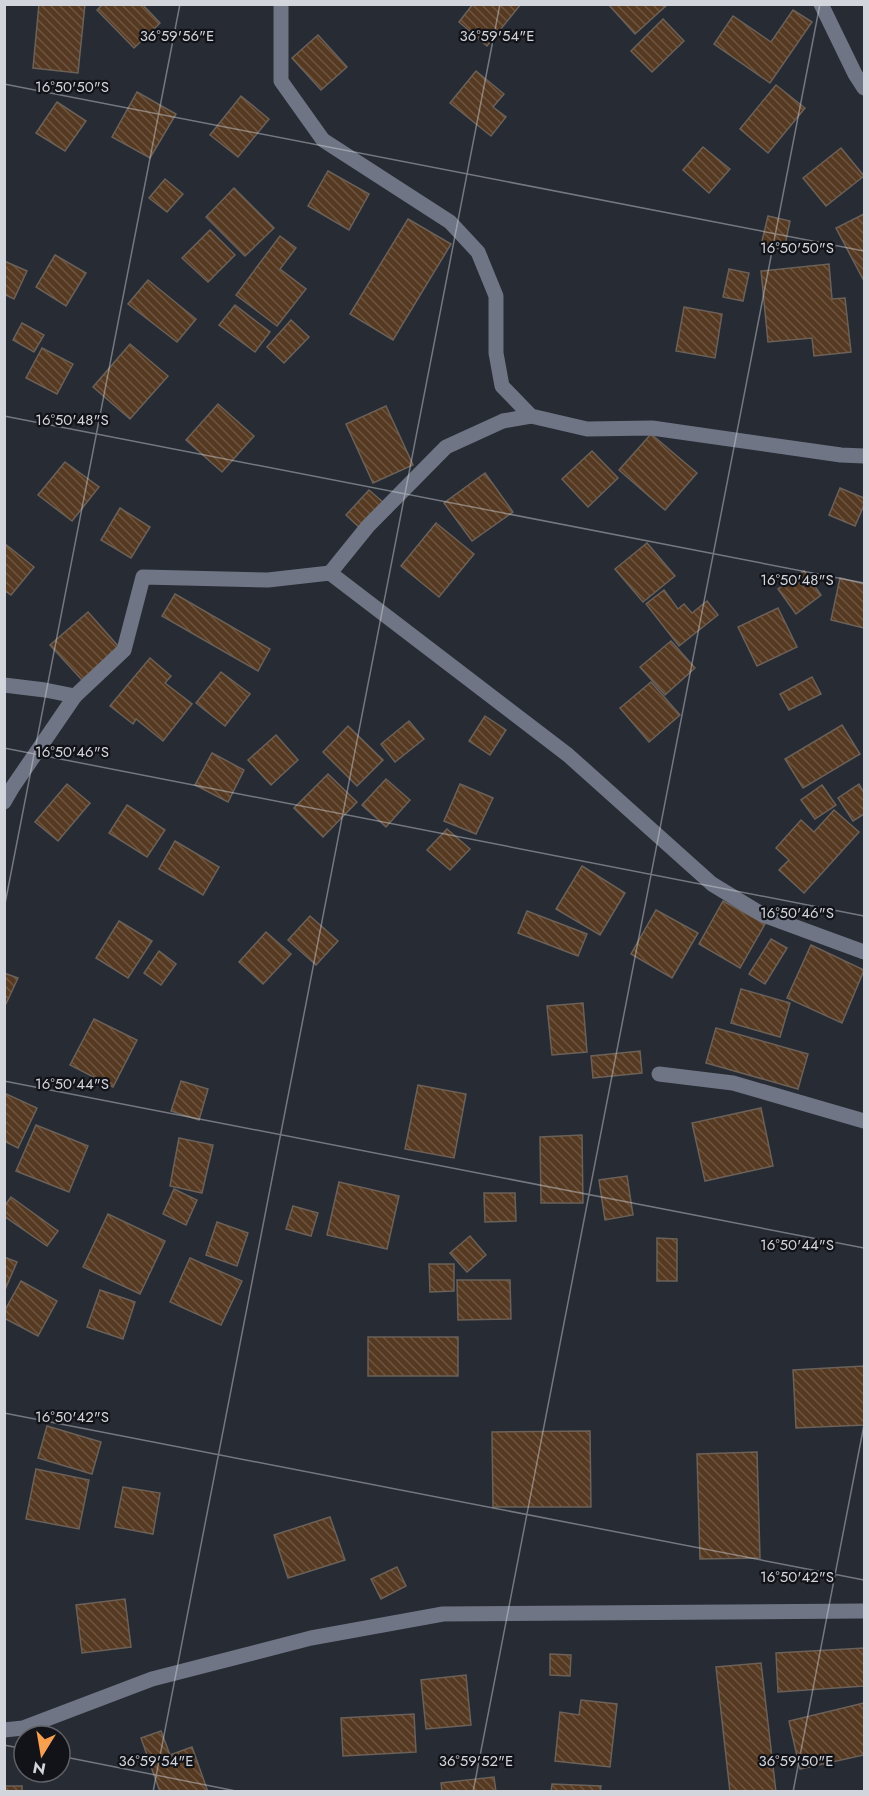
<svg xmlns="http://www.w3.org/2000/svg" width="869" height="1796" font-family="Jost,sans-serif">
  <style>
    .building { fill: url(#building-back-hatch); stroke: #6b6159; stroke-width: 1.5 }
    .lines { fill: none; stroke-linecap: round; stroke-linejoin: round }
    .minor { stroke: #6f7584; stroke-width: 15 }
    .ticks { fill: none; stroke: #d2d5db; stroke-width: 1.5; stroke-opacity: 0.45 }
    .ticks-label { font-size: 15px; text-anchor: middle; fill: #d2d5db; stroke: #121318; stroke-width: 4.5; stroke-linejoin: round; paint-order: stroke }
  </style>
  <defs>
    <pattern id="building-back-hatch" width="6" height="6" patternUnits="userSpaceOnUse" patternTransform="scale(1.5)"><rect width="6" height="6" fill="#553921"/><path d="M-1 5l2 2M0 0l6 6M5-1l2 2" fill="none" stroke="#6d5541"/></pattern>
  </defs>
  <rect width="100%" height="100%" fill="#272b34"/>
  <g class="building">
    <polygon points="39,4 85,4 78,73 33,68"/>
    <polygon points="103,4 142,4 160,23 134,48 97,10"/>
    <polygon points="473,4 521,4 487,46 459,22"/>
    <polygon points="608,4 668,4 635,34"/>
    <polygon points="793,10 812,22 770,83 714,44 733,16 771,42"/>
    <polygon points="663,19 684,41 652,72 631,51"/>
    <polygon points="318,35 347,67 321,90 292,58"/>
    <polygon points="476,71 504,94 493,107 506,117 491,136 450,103"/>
    <polygon points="776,85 805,108 768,153 740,129"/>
    <polygon points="137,92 176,114 150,158 112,137"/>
    <polygon points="241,96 269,119 238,157 210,135"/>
    <polygon points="57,102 86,121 65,151 36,133"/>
    <polygon points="703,147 730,169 709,193 683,170"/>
    <polygon points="841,148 864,176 826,206 803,178"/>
    <polygon points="328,171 369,194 349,230 308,206"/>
    <polygon points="165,179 183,194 167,212 149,198"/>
    <polygon points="234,188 274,228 245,256 206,217"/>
    <polygon points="864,214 864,281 836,228"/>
    <polygon points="768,216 790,221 784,250 761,245"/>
    <polygon points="408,219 451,244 393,340 350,314"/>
    <polygon points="210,230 235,255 208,282 182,258"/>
    <polygon points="280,236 296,248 280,269 306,289 277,326 236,295"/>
    <polygon points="55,255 86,273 66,306 36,287"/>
    <polygon points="4,261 27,271 14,299 4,294"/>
    <polygon points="829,264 832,299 845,298 851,352 814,356 812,338 768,342 761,271"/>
    <polygon points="729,269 749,273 743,301 723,297"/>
    <polygon points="148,280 196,319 177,342 128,304"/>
    <polygon points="235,305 270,332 255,352 219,325"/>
    <polygon points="684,307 722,314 715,358 676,351"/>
    <polygon points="291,320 309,337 284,363 267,347"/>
    <polygon points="22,323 44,335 34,352 13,340"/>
    <polygon points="130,344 168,376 130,419 93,387"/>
    <polygon points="42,348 73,364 57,394 26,378"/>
    <polygon points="218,404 254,436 222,472 186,440"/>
    <polygon points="386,406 413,465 373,483 346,424"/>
    <polygon points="651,434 697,473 665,510 619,470"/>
    <polygon points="592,451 618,478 588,507 562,479"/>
    <polygon points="65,462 99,487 72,521 38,495"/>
    <polygon points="485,473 513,512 472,541 444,503"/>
    <polygon points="840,488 864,498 864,505 855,526 829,515"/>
    <polygon points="369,490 385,504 361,529 346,515"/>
    <polygon points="120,508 150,527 131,558 101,540"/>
    <polygon points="436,523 474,554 439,597 401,566"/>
    <polygon points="4,543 34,567 11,595 4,590"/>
    <polygon points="647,543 675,576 643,602 615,569"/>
    <polygon points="804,571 821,595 796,614 778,589"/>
    <polygon points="840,578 864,584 864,628 831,620"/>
    <polygon points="664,590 678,609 684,604 692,613 707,601 718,615 679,646 646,604"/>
    <polygon points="175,594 270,649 258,671 162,616"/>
    <polygon points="778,608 797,647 757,666 738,627"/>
    <polygon points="88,612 119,647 82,680 50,645"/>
    <polygon points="671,641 695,668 665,695 640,667"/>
    <polygon points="150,658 171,676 165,683 192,704 163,741 136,719 133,724 110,706"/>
    <polygon points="221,672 250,694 225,726 196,703"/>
    <polygon points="812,677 821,694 789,710 780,694"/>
    <polygon points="651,682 680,715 649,742 620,708"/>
    <polygon points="485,716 506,730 490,755 469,741"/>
    <polygon points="409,721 424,739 395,762 381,744"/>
    <polygon points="842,725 860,754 803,788 785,759"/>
    <polygon points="348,726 383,760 357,786 323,752"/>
    <polygon points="276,735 298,760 271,785 248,760"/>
    <polygon points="212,753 244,770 228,802 195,785"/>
    <polygon points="328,774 357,802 323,837 294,808"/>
    <polygon points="386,779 410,800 386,827 362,805"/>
    <polygon points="67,784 90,803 58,841 35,822"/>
    <polygon points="460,784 493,798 476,834 444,821"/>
    <polygon points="859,784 864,793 864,814 853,821 838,798"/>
    <polygon points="822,785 836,805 815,819 801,800"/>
    <polygon points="127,805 165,830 147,857 109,833"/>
    <polygon points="834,810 859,832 804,893 779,870 789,860 776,848 801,820 814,832"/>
    <polygon points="447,829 470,849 450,870 427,850"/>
    <polygon points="175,841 219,867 203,895 159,869"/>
    <polygon points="582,866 625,893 600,935 556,909"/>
    <polygon points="723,901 765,924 740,968 699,944"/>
    <polygon points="656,910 698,933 672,978 631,954"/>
    <polygon points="527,911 587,934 578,956 518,933"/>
    <polygon points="310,916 338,941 316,965 288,940"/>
    <polygon points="119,921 152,941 128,978 96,958"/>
    <polygon points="266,932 291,954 263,984 239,962"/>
    <polygon points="771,939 787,948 765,984 749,974"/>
    <polygon points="811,945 864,970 842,1023 787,998"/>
    <polygon points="159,951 176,964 161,985 144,973"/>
    <polygon points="4,973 18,978 4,1008"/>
    <polygon points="741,989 790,1003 780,1037 731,1023"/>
    <polygon points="583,1003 587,1052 552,1055 547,1006"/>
    <polygon points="94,1019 137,1040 113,1087 70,1065"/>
    <polygon points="716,1028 808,1054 798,1089 706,1063"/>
    <polygon points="640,1051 642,1073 593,1078 591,1056"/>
    <polygon points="181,1081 208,1089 199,1120 171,1111"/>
    <polygon points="418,1085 466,1094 454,1158 405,1149"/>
    <polygon points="4,1093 37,1108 18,1148 4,1141"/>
    <polygon points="761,1108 773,1166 705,1181 692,1123"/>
    <polygon points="36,1125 88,1146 69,1192 16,1171"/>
    <polygon points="582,1135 583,1203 541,1203 540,1137"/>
    <polygon points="179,1138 213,1145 202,1193 170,1186"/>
    <polygon points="627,1176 633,1215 605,1220 599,1180"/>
    <polygon points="339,1182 399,1196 387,1249 327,1235"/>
    <polygon points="174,1189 197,1200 186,1225 163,1214"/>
    <polygon points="484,1193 515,1193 516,1221 485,1222"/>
    <polygon points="11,1197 58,1231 47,1246 4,1216 4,1207"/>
    <polygon points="293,1206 318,1213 311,1236 286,1229"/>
    <polygon points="108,1214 165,1241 140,1294 83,1267"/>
    <polygon points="217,1222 248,1233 237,1266 206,1255"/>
    <polygon points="470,1236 486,1255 467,1272 450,1253"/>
    <polygon points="657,1238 677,1239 677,1281 657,1281"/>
    <polygon points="4,1257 17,1262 4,1292"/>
    <polygon points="190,1258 242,1281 221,1325 170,1302"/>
    <polygon points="429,1264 454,1264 454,1291 430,1292"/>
    <polygon points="457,1280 510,1280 511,1319 458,1320"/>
    <polygon points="21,1281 57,1301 38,1336 4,1318 4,1312"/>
    <polygon points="100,1290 135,1302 123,1339 87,1327"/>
    <rect x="368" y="1337" width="90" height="39"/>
    <polygon points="864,1366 864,1425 796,1428 793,1370"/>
    <polygon points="47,1426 101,1442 92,1474 38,1458"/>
    <polygon points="590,1431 591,1507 493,1507 492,1432"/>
    <polygon points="757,1452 760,1558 700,1559 697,1454"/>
    <polygon points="36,1469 89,1480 79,1529 26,1519"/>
    <polygon points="123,1487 160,1493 153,1534 115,1527"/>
    <polygon points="330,1517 345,1560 288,1578 274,1535"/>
    <polygon points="397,1567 406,1586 381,1599 371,1579"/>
    <polygon points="125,1599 131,1647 82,1653 76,1605"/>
    <polygon points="864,1648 864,1686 778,1692 776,1653"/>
    <polygon points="550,1654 571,1655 570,1676 550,1675"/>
    <polygon points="761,1663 776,1792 730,1792 716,1667"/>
    <polygon points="466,1675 471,1725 426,1729 421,1680"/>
    <polygon points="581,1700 617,1704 610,1767 555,1761 560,1712 579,1715"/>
    <polygon points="864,1703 864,1755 800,1769 789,1721"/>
    <polygon points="414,1714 416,1752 343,1756 341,1718"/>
    <polygon points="161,1731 170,1755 192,1747 208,1792 160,1792 141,1738"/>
    <polygon points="494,1777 496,1792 442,1792 441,1783"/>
    <polygon points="552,1784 601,1786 600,1792 551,1792"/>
    <rect x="4" y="1786" width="18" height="6"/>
  </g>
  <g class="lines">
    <g class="minor">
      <polyline points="281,4 281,81 323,140 450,222 478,252 496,296 496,353 502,386 531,416 587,429 652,428 841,455 864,456"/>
      <polyline points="821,4 855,74 864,88"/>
      <polyline points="330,573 368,526 446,447 503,421 531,416"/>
      <polyline points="4,685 45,690 75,696 124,650 143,577 268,580 330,573 568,755 712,884 763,915 864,952"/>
      <polyline points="4,802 12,788 75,696"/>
      <polyline points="659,1074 733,1083 864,1121"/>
      <polyline points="4,1730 23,1728 152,1679 311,1638 443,1614 864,1611"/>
    </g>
  </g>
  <path class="ticks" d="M4,84L864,251M4,416L864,583M4,748L864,916M4,909L180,4M4,1081L864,1248M4,1413L864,1580M4,1745L24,1749M60,1756L241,1792M153,1792L500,4M473,1792L820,4M793,1792L864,1425"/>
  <g class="ticks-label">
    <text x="497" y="41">36°59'54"E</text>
    <text x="177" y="41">36°59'56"E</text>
    <text x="72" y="92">16°50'50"S</text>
    <text x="797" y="253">16°50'50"S</text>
    <text x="72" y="425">16°50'48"S</text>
    <text x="797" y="585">16°50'48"S</text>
    <text x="72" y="757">16°50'46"S</text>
    <text x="797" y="918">16°50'46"S</text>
    <text x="72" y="1089">16°50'44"S</text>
    <text x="797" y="1250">16°50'44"S</text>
    <text x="72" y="1422">16°50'42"S</text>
    <text x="797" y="1582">16°50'42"S</text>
    <text x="156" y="1766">36°59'54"E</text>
    <text x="476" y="1766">36°59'52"E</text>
    <text x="796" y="1766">36°59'50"E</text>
  </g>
  <rect width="869" height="1796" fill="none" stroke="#d2d5db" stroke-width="12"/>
  <g transform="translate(42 1754) rotate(191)"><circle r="28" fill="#121318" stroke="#5f6166" stroke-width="1.5"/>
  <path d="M0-4.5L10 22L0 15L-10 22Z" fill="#fa9f4e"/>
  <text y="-9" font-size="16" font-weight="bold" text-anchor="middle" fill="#d2d5db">N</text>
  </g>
</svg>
